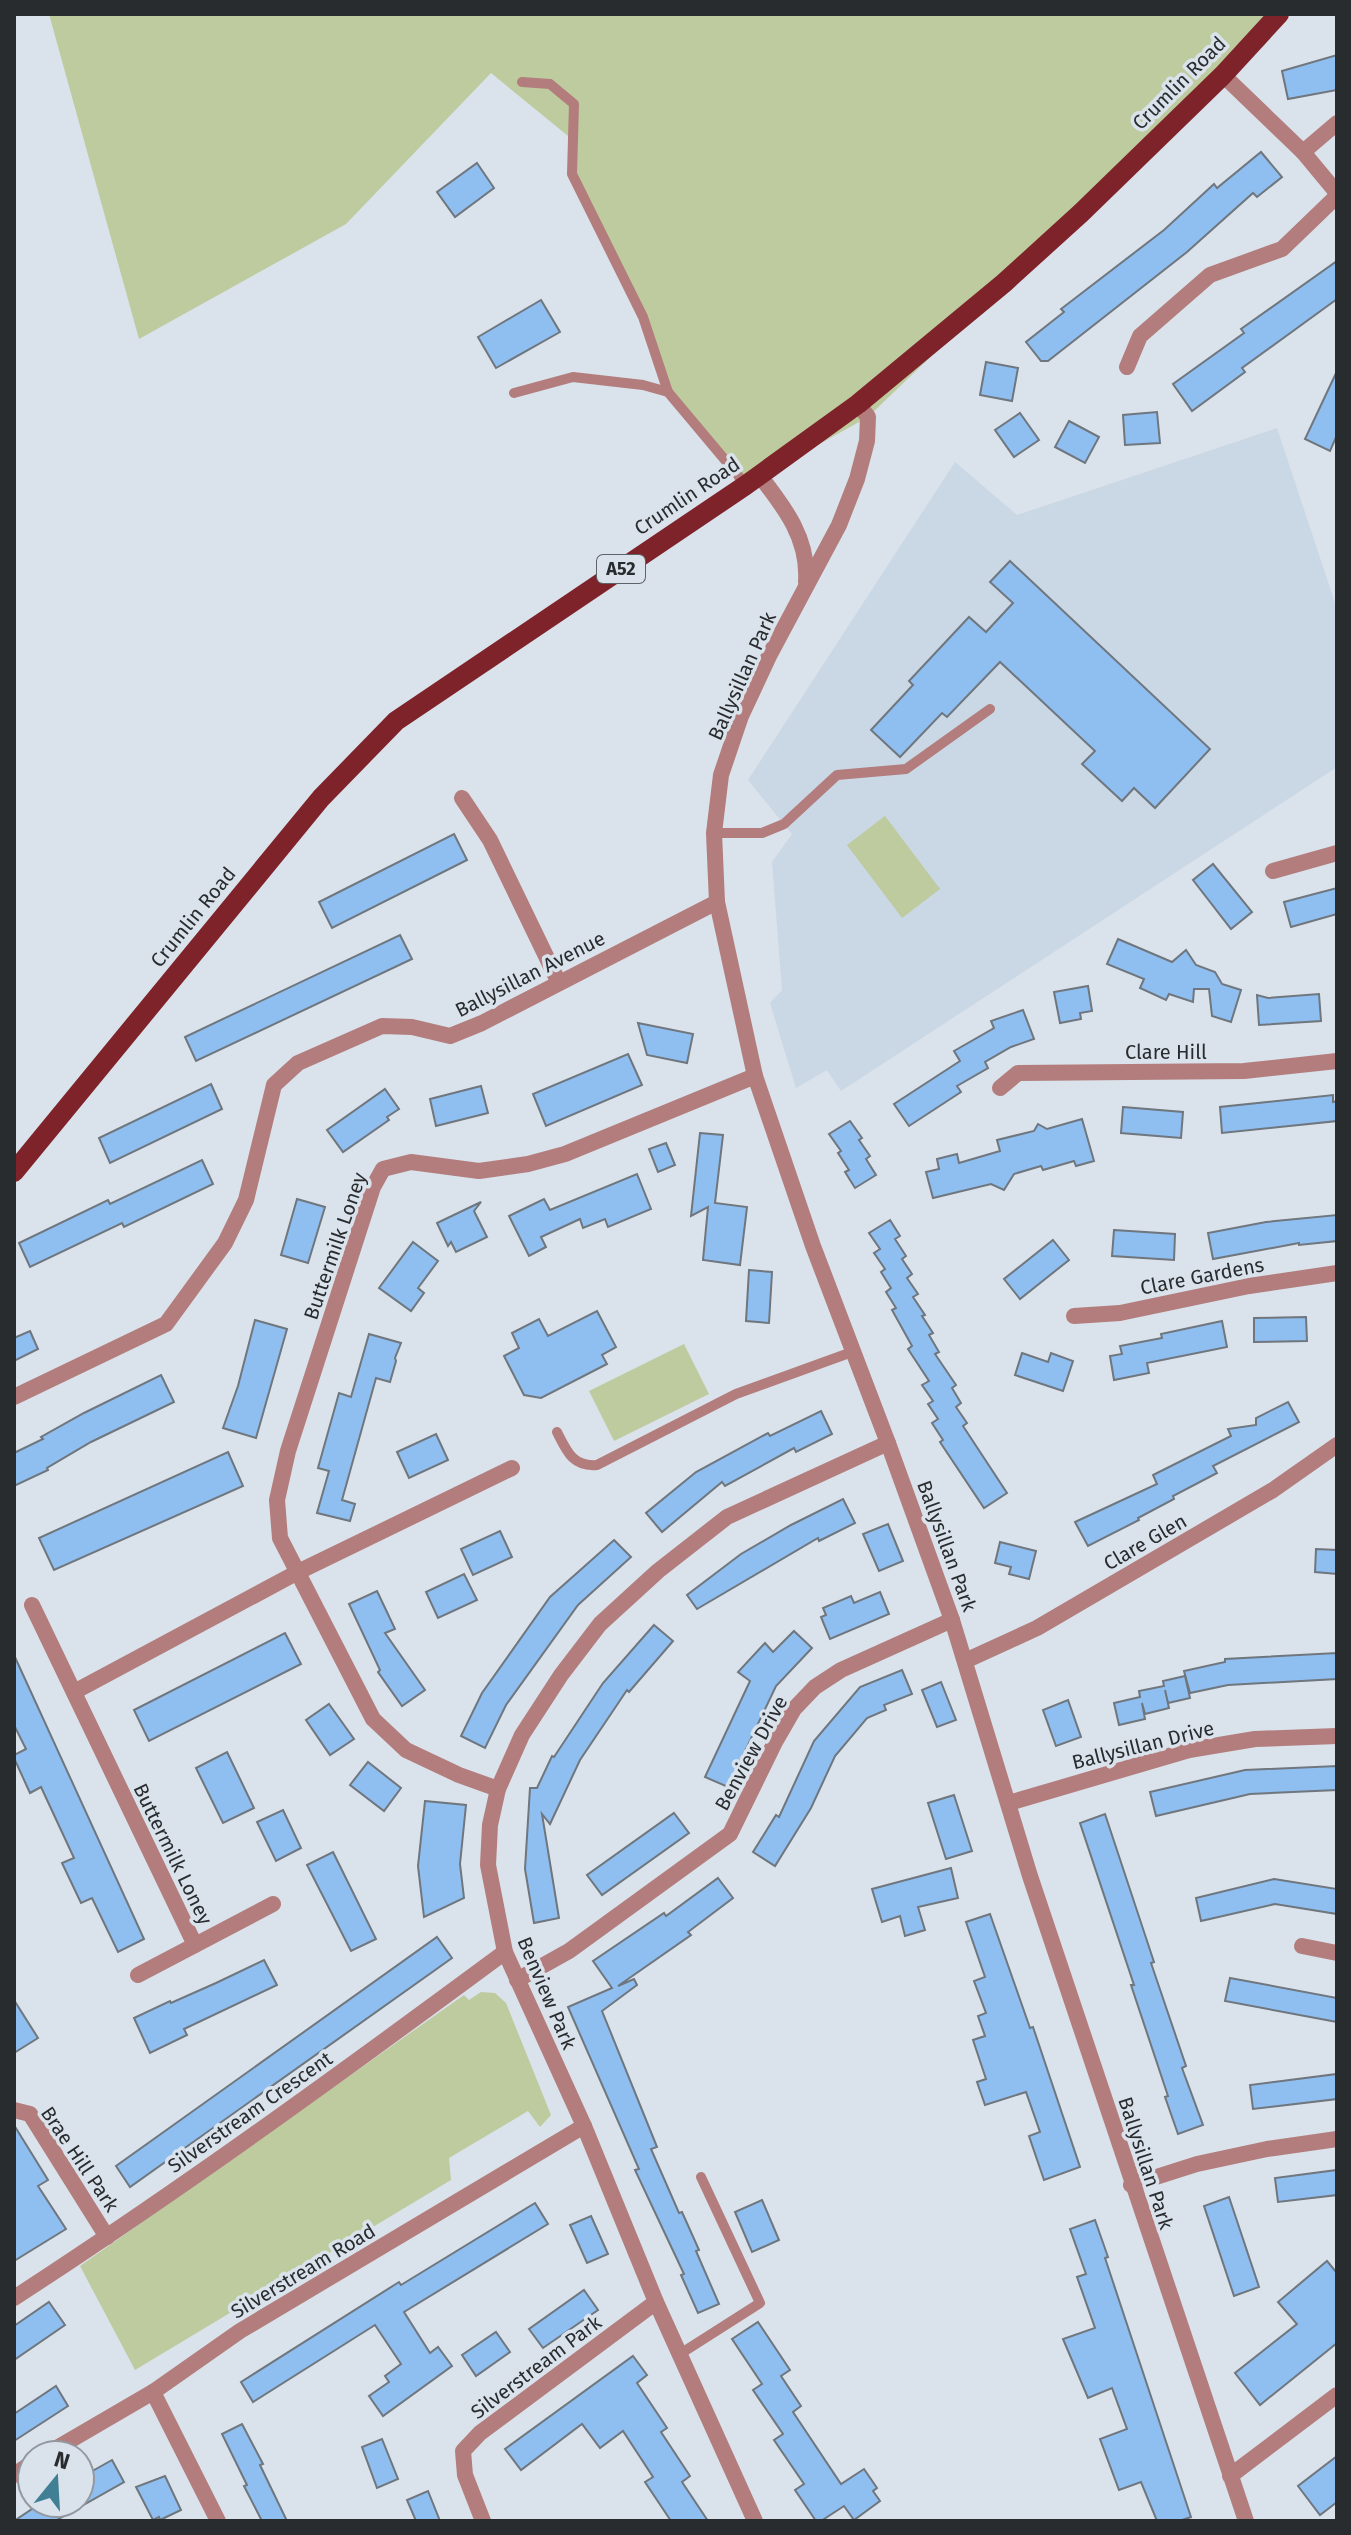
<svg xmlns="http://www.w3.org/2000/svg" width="1351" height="2535" font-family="'Fira Sans',sans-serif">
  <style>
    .built { fill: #cad7e5 }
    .green { fill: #becb9e }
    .building { fill: #8fbff1; stroke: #6f767d; stroke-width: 2 }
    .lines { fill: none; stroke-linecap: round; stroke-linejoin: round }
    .lane { stroke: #b27d7c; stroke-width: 10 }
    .street { stroke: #b27d7c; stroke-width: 16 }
    .primary { stroke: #7f232b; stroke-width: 20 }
    .labels { text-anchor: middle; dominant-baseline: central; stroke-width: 7; stroke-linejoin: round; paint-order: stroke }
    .shield { fill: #dae2eb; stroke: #5e6367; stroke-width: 2 }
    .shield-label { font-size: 18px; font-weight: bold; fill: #292c2f }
    .street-label { font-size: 20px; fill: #292c2f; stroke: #dae2eb }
  </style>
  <rect width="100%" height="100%" fill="#dae2eb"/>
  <polygon class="built" points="1277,428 1337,609 1337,767 841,1091 827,1070 796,1088 770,1003 782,990 772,862 792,834 748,780 955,462 1017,515"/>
  <g class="green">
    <polygon points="49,14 1287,14 868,417 746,485 668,392 632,295 572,174 573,140 491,73 346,224 139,339"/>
    <polygon points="885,816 940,889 902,918 847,845"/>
    <polygon points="684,1344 709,1394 614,1441 589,1391"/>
    <polygon points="481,1992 495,1993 506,2003 551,2115 540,2127 528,2111 449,2158 451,2180 135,2370 80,2266 464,1995 469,2000"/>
  </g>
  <g class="building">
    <polygon points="1337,55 1337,90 1288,99 1282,71"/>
    <polygon points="1261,152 1282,177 1257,197 1253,193 1187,252 1048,361 1041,361 1026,342 1064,312 1061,309 1164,230 1214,184 1217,188"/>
    <polygon points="477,163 494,188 455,217 437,192"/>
    <polygon points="1337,261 1337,299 1242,368 1245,372 1192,411 1173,384 1244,333 1241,329"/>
    <polygon points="541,300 560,332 496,368 478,337"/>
    <polygon points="986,362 1018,368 1012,401 980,395"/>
    <polygon points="1337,371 1337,435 1330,451 1305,439"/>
    <polygon points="1157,412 1160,443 1125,445 1123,415"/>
    <polygon points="1020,413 1039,440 1014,457 995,430"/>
    <polygon points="1069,421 1099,437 1085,463 1055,447"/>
    <polygon points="1010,561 1210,749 1155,808 1134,788 1122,801 1082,764 1095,751 1000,662 947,717 942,713 900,757 871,730 913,685 909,681 969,617 986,632 1013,603 990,582"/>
    <polygon points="454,834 467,860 332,928 319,902"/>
    <polygon points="1213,864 1252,912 1231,929 1193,880"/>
    <polygon points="1337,888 1337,914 1291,927 1284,902"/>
    <polygon points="400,935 412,959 196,1061 185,1037"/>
    <polygon points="1118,939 1172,962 1186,950 1196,965 1215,972 1222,984 1241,990 1231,1022 1212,1016 1209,989 1194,989 1193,1002 1169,994 1166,1000 1140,988 1144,979 1107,964"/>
    <polygon points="1088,986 1092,1011 1080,1013 1081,1019 1060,1023 1054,992"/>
    <polygon points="1319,994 1321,1021 1259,1025 1257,995 1268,998"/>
    <polygon points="1023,1010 1034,1039 1011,1047 985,1062 988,1068 957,1086 961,1092 909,1126 894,1104 960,1061 954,1051 994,1028 991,1021"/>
    <polygon points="638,1023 693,1034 687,1063 647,1055"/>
    <polygon points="628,1054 642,1085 546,1126 533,1094"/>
    <polygon points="211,1084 222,1109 110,1163 99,1138"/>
    <polygon points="481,1086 488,1113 436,1126 430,1099"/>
    <polygon points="385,1089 399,1109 387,1117 389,1120 343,1152 327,1130"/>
    <polygon points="1333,1095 1333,1102 1337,1101 1337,1121 1222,1133 1220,1107"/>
    <polygon points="1123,1107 1183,1112 1181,1138 1121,1133"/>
    <polygon points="1082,1119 1094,1161 1076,1166 1074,1161 1043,1170 1041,1166 1014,1174 1004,1190 991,1184 933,1198 926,1172 939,1169 937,1159 957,1154 959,1163 1000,1151 997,1140 1034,1131 1038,1124 1047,1129"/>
    <polygon points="850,1121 862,1138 859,1140 870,1156 866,1159 876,1175 855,1188 845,1172 849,1170 838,1153 841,1151 829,1134"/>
    <polygon points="700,1133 723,1135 715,1203 747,1207 740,1265 703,1260 708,1207 691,1216"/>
    <polygon points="666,1143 675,1165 658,1172 649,1149"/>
    <polygon points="202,1160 213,1184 124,1227 122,1223 30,1267 19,1243 108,1200 110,1204"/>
    <polygon points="637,1174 651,1209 608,1227 605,1219 583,1228 580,1219 541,1237 546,1247 529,1256 509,1216 544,1199 550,1210"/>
    <polygon points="297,1199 325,1207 308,1263 281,1255"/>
    <polygon points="481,1202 474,1211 487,1237 456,1252 451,1242 448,1246 437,1223"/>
    <polygon points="1337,1215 1337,1241 1299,1245 1299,1243 1213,1259 1208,1233 1266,1222"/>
    <polygon points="890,1220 900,1236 895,1239 906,1256 902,1259 912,1274 907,1278 918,1294 913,1297 925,1315 922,1316 933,1333 929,1335 939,1352 935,1354 956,1385 952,1388 961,1403 956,1407 967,1423 963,1426 1007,1493 984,1508 940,1442 943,1440 932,1423 938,1419 928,1404 933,1401 922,1385 929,1381 908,1349 912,1346 892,1310 896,1308 886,1292 891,1288 881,1272 885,1269 874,1253 880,1249 869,1233"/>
    <polygon points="1114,1230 1175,1234 1174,1260 1112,1256"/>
    <polygon points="1053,1240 1069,1260 1020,1299 1004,1279"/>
    <polygon points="413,1242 438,1261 418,1288 424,1293 411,1311 379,1288"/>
    <polygon points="749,1270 772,1272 769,1323 746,1321"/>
    <polygon points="597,1311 616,1347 602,1355 607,1364 541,1398 524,1395 504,1356 519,1348 512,1333 539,1319 548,1336"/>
    <polygon points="1306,1317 1307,1341 1254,1342 1254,1318"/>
    <polygon points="255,1320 287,1329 256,1438 223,1428 238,1386"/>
    <polygon points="1222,1321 1227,1347 1147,1363 1149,1373 1114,1380 1110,1356 1122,1354 1120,1346 1162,1338 1161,1334"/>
    <polygon points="30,1331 38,1349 14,1361 14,1338"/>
    <polygon points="369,1334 401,1343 395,1358 396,1361 390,1382 376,1378 342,1500 355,1504 350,1521 317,1513 329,1471 318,1468 339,1393 351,1397"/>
    <polygon points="1022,1353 1048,1362 1051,1353 1073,1361 1063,1391 1015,1375"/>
    <polygon points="161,1375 174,1402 91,1442 47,1468 48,1470 14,1486 14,1453 43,1439 41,1437 84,1413"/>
    <polygon points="1288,1402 1299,1422 1213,1466 1217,1473 1173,1496 1174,1499 1138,1518 1139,1520 1088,1546 1075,1522 1157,1484 1153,1475 1231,1436 1228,1429 1256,1425 1256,1418"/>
    <polygon points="821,1411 832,1434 796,1452 794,1448 725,1486 722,1482 662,1532 646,1513 696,1472 768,1433 770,1436"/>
    <polygon points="436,1434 448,1460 409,1478 397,1452"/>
    <polygon points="228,1452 243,1486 54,1570 39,1538"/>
    <polygon points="843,1499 855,1523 819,1541 818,1538 697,1609 687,1595 741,1554 791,1525"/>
    <polygon points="888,1524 903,1561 879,1571 863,1534"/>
    <polygon points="500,1531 512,1557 473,1575 461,1549"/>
    <polygon points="614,1540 631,1557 578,1605 506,1705 485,1748 461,1736 482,1693 550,1597"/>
    <polygon points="1000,1542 1036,1551 1029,1579 1009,1574 1011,1567 995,1563"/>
    <polygon points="1316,1549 1337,1550 1337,1574 1315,1572"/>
    <polygon points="464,1574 477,1600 438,1618 426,1592"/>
    <polygon points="377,1591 395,1629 385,1633 425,1690 402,1706 378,1672 380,1670 349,1604"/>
    <polygon points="880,1592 889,1614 830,1639 821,1617 826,1615 823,1608 851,1596 854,1603"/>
    <polygon points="654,1625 673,1641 629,1692 627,1690 580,1760 550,1824 542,1814 559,1918 534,1923 525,1869 530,1788 537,1788 552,1756 554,1757 603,1683"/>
    <polygon points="794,1631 812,1648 776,1686 728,1787 705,1777 750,1681 738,1672 765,1643 773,1652"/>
    <polygon points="285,1633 301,1664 149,1741 134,1710"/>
    <polygon points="1337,1653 1337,1679 1228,1685 1190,1693 1184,1671 1225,1662 1225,1659"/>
    <polygon points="14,1655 144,1939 118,1952 92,1898 81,1903 62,1863 74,1858 41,1787 30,1793 14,1758 14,1755 26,1749 14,1725"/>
    <polygon points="902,1670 912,1694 884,1705 886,1710 867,1718 835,1756 811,1808 775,1866 753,1852 776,1815 779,1817 814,1741 860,1687"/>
    <polygon points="1185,1676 1190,1698 1168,1703 1165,1690 1169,1708 1145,1714 1142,1703 1145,1719 1119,1725 1114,1703 1140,1697 1139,1691 1164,1686 1163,1681"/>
    <polygon points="941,1682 956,1720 937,1727 922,1690"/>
    <polygon points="1068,1700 1081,1737 1056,1746 1043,1710"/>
    <polygon points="329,1704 354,1739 330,1755 306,1720"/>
    <polygon points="227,1752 254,1808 223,1823 196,1768"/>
    <polygon points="368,1762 401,1788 384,1811 350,1785"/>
    <polygon points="1337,1766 1337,1790 1250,1794 1156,1816 1150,1792 1245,1770"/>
    <polygon points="954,1795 972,1851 946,1859 928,1803"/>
    <polygon points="425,1801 466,1805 460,1864 464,1898 424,1917 418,1866"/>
    <polygon points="283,1810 301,1848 276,1861 257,1822"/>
    <polygon points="674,1813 689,1833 602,1895 587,1875"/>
    <polygon points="1105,1814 1154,1962 1151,1963 1186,2066 1182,2068 1203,2125 1178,2134 1165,2097 1168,2096 1131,1985 1134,1985 1080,1823"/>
    <polygon points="333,1852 376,1939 351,1951 307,1865"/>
    <polygon points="951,1868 958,1898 918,1907 925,1930 905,1936 900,1916 882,1922 872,1889"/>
    <polygon points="718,1878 733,1898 688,1932 691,1935 618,1986 634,1979 637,1985 602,2011 657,2147 651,2149 679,2213 682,2212 699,2250 696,2251 719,2304 698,2313 681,2275 684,2274 635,2170 639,2169 568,2007 612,1988 593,1961 664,1913 666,1916"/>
    <polygon points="1274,1879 1337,1889 1337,1914 1275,1904 1201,1921 1196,1898"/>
    <polygon points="990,1914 1030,2028 1033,2027 1080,2167 1044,2180 1029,2136 1040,2132 1026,2092 985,2105 977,2082 986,2079 973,2040 985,2036 978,2016 986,2013 974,1981 985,1977 966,1922"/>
    <polygon points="437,1937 452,1958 130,2187 116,2166"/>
    <polygon points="264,1960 277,1985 184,2029 187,2035 150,2053 134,2018 170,2001 171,2003 216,1983"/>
    <polygon points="1230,1978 1337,1998 1337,2022 1225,2001"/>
    <polygon points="14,2000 38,2038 14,2053"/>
    <polygon points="1337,2074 1337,2099 1253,2109 1250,2085"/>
    <polygon points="14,2125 48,2180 38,2186 66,2229 14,2261"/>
    <polygon points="1337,2170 1337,2195 1278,2202 1275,2178"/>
    <polygon points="1229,2197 1259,2287 1234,2296 1204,2206"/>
    <polygon points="762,2200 779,2240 752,2252 735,2212"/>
    <polygon points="535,2203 548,2224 404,2312 430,2353 438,2347 452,2366 383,2416 369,2396 389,2382 385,2376 401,2364 375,2325 253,2402 241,2382 399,2282 401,2285"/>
    <polygon points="591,2216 608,2254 587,2263 570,2225"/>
    <polygon points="1095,2220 1108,2257 1105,2258 1191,2517 1179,2521 1157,2521 1141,2482 1119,2490 1100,2439 1127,2429 1112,2388 1088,2398 1063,2339 1095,2328 1077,2277 1086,2274 1070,2229"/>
    <polygon points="1327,2261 1337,2273 1337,2343 1260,2405 1235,2373 1297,2324 1278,2302"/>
    <polygon points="584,2290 598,2310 543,2348 529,2329"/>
    <polygon points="49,2302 65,2325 14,2360 14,2326"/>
    <polygon points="758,2322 790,2370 781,2376 801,2406 793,2412 841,2484 864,2469 877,2488 873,2491 880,2501 854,2520 844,2506 821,2521 816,2521 795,2490 804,2484 774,2440 783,2434 753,2390 762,2384 732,2339"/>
    <polygon points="496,2332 510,2352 476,2376 462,2355"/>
    <polygon points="633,2356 647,2375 637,2383 667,2428 661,2432 690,2476 682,2482 708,2521 671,2521 645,2482 653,2477 623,2431 600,2448 582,2424 521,2470 505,2449"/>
    <polygon points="56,2386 68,2406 14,2441 14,2414"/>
    <polygon points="242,2424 263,2464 260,2465 287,2521 262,2521 244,2486 247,2485 222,2434"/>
    <polygon points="382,2439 398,2479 377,2488 362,2447"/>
    <polygon points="1337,2456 1337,2502 1320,2515 1298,2486"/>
    <polygon points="112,2460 124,2482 55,2521 14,2521 41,2503 80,2503 80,2478"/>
    <polygon points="165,2476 181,2510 160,2520 159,2517 153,2520 136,2487"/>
    <polygon points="428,2491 440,2521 416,2521 407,2500"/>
  </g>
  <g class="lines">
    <g class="lane">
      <polyline points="522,82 550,84 574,104 572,174 643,317 668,392"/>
      <polyline points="514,393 573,377 643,385 668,392 746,485"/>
      <polyline points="714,833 762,833 784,824 837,775 906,769 990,709"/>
      <path d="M557,1432C567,1452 573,1467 597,1465L736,1394L852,1352"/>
      <polyline points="680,2354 760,2303 701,2177"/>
    </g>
    <g class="street">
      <polyline points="1223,75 1303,152 1337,193"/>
      <polyline points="1303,152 1337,123"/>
      <polyline points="1127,367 1140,336 1210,275 1282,249 1337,196"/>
      <polyline points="858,404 868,417 867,441 857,479 839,525 769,656 741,716 721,775 714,833 717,902 755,1076 813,1246 888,1443 952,1620 1030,1876 1246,2521"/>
      <path d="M760,476C785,508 809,539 806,582"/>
      <polyline points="462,798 490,840 559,983"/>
      <polyline points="1273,871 1337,853"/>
      <polyline points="1000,1088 1018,1073 1244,1071 1337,1061"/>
      <polyline points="1074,1316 1120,1313 1249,1286 1337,1273"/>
      <polyline points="14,1397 166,1324 225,1243 246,1200 274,1085 298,1063 382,1026 412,1027 450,1036 482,1023 717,902"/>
      <polyline points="32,1605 195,1945"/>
      <polyline points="965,1661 1037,1628 1273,1490 1337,1445"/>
      <polyline points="74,1692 298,1572 512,1468"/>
      <polyline points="498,1789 459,1775 406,1750 373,1719 280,1538 277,1500 288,1451 373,1187 383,1169 411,1162 479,1171 528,1164 565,1154 755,1076"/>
      <polyline points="1009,1803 1189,1750 1255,1739 1337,1736"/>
      <polyline points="1302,1946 1337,1953"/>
      <polyline points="138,1975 273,1904"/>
      <polyline points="517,1980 569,1951 730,1834 775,1742 794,1709 815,1687 841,1670 952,1620"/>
      <polyline points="14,2110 30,2114 107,2237"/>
      <polyline points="1131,2185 1197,2164 1267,2149 1337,2139"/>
      <path d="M14,2298C182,2189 344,2071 505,1952"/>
      <polyline points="153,2392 218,2521"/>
      <polyline points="45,2455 153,2392 240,2331 584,2126"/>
      <polyline points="14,2475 32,2463"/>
      <polyline points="1230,2476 1337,2395"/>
      <polyline points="483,2521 465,2475 463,2451 480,2433 656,2302"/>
      <polyline points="755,2521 656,2302 584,2126 505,1952 488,1865 490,1825 498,1789 522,1735 561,1675 600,1624 658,1571 727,1517 888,1443"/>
    </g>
    <polyline class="primary" points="14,1172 321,798 396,721 746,485 858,404 1004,283 1081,213 1223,75 1279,14"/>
  </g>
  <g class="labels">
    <rect class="shield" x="597" y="555" width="48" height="28" rx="6"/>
    <g class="shield-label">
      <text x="621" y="569">A52</text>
    </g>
    <g class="street-label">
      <text transform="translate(1179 83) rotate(-45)">Crumlin Road</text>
      <text transform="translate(687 496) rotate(-34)">Crumlin Road</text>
      <text transform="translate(742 676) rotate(-66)">Ballysillan Park</text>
      <text transform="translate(193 917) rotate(-51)">Crumlin Road</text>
      <text transform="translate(530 974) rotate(-27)">Ballysillan Avenue</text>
      <text x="1166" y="1052">Clare Hill</text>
      <text transform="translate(335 1246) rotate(-71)">Buttermilk Loney</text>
      <text transform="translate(1202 1276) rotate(-11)">Clare Gardens</text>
      <text transform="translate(1145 1542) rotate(-30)">Clare Glen</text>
      <text transform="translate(947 1546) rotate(70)">Ballysillan Park</text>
      <text transform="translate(1143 1745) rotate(-14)">Ballysillan Drive</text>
      <text transform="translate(751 1753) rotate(-61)">Benview Drive</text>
      <text transform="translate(173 1854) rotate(64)">Buttermilk Loney</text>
      <text transform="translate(547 1993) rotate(67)">Benview Park</text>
      <text transform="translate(250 2112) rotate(-35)">Silverstream Crescent</text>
      <text transform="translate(80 2159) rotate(56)">Brae Hill Park</text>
      <text transform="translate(1146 2163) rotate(72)">Ballysillan Park</text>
      <text transform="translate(303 2271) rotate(-31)">Silverstream Road</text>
      <text transform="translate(536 2367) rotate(-37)">Silverstream Park</text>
    </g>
  </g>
  <rect width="1351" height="2535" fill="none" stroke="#292c2f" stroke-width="32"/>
  <g transform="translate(56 2479) rotate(18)"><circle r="38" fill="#dae2eb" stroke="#9399a0" stroke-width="2"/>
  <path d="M0-6L14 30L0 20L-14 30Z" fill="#417f94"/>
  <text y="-12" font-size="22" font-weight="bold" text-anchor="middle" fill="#292c2f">N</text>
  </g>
</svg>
